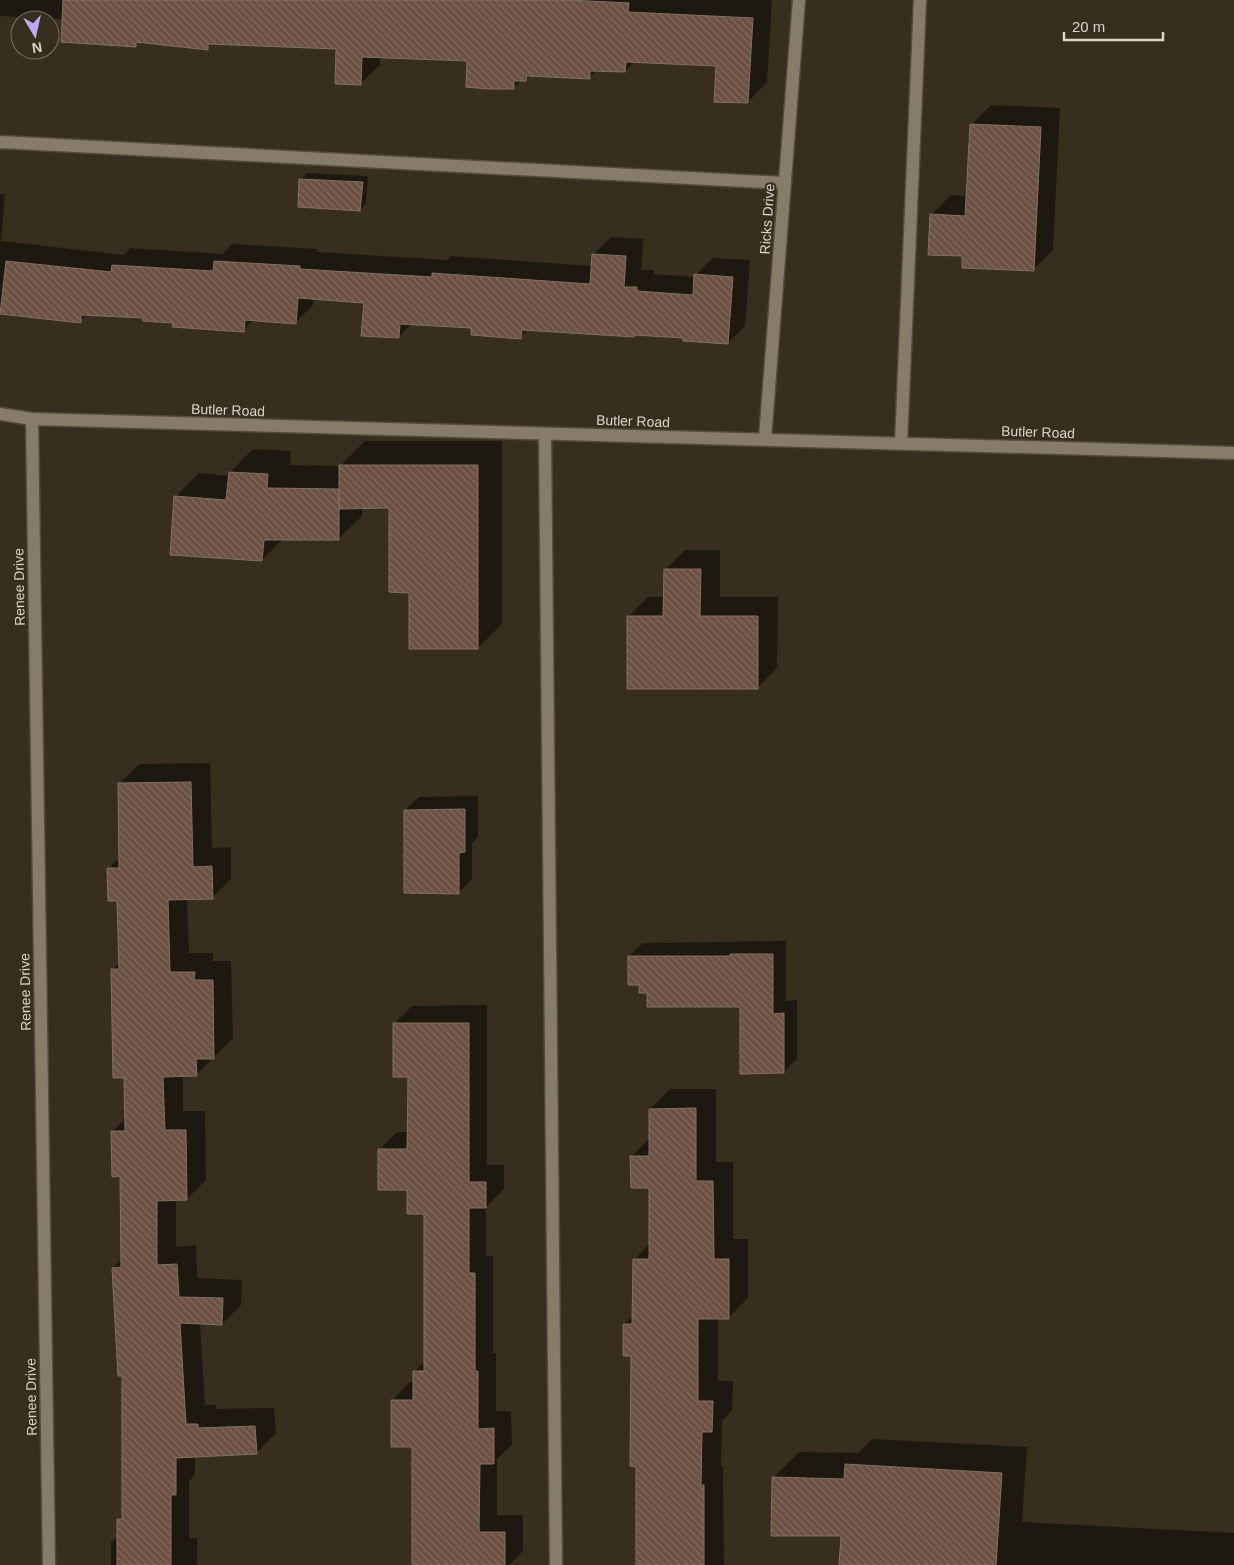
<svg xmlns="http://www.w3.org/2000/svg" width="1234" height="1565" font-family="Arial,sans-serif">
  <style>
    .shadow { fill: #0007 }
    .building { fill: url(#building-back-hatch); stroke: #836f65 }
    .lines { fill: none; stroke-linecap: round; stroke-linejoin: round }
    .minor-casing { stroke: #544b3f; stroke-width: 15 }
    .minor { stroke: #877c6a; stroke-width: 12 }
    .labels { text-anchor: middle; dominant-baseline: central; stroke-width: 4; stroke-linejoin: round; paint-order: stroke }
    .street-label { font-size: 14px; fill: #dbd5cc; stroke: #382e1f }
  </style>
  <defs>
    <pattern id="building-back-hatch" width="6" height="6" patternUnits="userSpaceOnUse" patternTransform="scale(1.25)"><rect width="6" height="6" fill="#6c5143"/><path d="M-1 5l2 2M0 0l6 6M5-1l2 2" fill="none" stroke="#80695d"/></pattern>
  </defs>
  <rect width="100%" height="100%" fill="#382e1f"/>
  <g class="shadow">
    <polygon points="0,0 772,0 767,82 748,102 717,65 635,61 625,71 597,70 590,77 532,74 526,80 521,80 513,88 469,60 380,57 380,65 360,84 338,48 213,43 207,48 140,41 136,45 63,19 0,16"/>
    <polygon points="991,105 1060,108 1053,250 1033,270 964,255 931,215 951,195 967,196 971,125"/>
    <polygon points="307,173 368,176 366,203 360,210 301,179"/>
    <polygon points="0,194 5,194 1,241 124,255 130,248 223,254 232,244 317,249 317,252 447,260 451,256 593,266 594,254 611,237 643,239 641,270 654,270 654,274 695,277 695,275 713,258 750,260 745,326 728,343 684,337 636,334 634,336 528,329 521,337 472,327 412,323 399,337 365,302 314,298 313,305 296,322 254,319 243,331 144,317 88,314 80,321 0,306"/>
    <polygon points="365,441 502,441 502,624 478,648 410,591 391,507 362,507 362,516 338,539 283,539 262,560 175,497 199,473 230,476 230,472 253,449 291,451 290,465 340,466"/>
    <polygon points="685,550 720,550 720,597 778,597 777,668 757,688 628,617 648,597 664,597 665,570"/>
    <polygon points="210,763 212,848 231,847 231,879 212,898 187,899 189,953 213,953 213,961 231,961 233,1038 196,1075 183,1076 183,1111 205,1111 206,1180 187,1199 176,1199 176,1247 196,1245 197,1278 242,1280 241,1305 222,1324 200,1323 205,1405 216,1405 216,1409 274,1408 276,1433 256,1453 195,1456 195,1475 189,1481 189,1538 197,1538 197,1564 195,1565 111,1565 111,1542 119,1535 118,1520 124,1515 123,1374 113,1268 122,1259 121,1175 112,1132 126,1118 125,1077 113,969 120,962 119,900 108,869 120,857 119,784 139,764"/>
    <polygon points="478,796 478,837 472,843 472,879 458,893 405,810 419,797"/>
    <polygon points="786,941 786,1001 797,1000 797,1059 784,1072 741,1006 649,992 640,983 629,956 643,943"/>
    <polygon points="487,1005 487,1165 504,1165 504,1189 486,1207 486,1256 493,1256 493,1353 496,1353 496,1411 511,1411 512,1445 497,1459 497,1515 523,1515 523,1551 509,1565 413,1565 413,1446 393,1400 410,1382 414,1382 414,1372 425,1361 425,1212 379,1150 397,1132 408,1132 409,1076 394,1024 412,1006"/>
    <polygon points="670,1089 716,1089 716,1162 733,1162 733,1239 748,1239 748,1298 728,1318 718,1318 718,1381 733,1381 732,1411 722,1421 721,1466 723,1466 724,1565 637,1565 637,1465 633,1354 624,1324 633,1315 634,1260 650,1243 650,1187 632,1156 650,1138 650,1109"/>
    <polygon points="872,1439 1027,1447 1022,1522 1234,1533 1234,1565 840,1565 842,1535 774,1477 799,1452 858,1453"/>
  </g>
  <g class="building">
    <polygon points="63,0 568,0 629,3 628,12 753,18 748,103 714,102 716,66 626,62 625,72 590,71 590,79 527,76 526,81 514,81 514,89 488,89 466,87 467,61 362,57 361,85 335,84 336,49 208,44 208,50 136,42 136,47 61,42"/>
    <polygon points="970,124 1041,127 1034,271 962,268 962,256 928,255 930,214 965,216"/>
    <polygon points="299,179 363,182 360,211 298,207"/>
    <polygon points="592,254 626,256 624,287 637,287 637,291 693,295 694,274 733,277 728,344 683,341 683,338 634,335 634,337 522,330 521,339 471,335 471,328 400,324 399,338 361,336 364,303 298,298 296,324 245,320 244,332 172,327 173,323 143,321 143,318 81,315 81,323 0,314 6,261 111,272 112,265 213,271 214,261 300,266 300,269 432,277 432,273 590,284"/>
    <polygon points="339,465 478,465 478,649 409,649 409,593 389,592 389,508 339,509"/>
    <polygon points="229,472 268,474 267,488 339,489 339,540 264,540 262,561 170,555 174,496 226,500"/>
    <polygon points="664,569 701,569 700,616 758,616 758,689 627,689 627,616 663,616"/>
    <polygon points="191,782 193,867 212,866 213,899 168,900 170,972 195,972 194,980 213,980 214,1059 196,1059 197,1076 163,1077 165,1130 186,1130 187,1200 157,1201 157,1265 177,1264 179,1297 223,1298 222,1325 180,1323 186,1424 198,1424 198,1428 255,1426 257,1454 176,1458 176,1495 171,1495 171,1565 117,1565 117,1519 122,1519 122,1376 118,1376 112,1268 121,1267 120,1176 112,1177 111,1131 125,1131 124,1078 113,1078 111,969 119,969 117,901 108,901 107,868 119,868 118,783"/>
    <polygon points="465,809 465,852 459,853 459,894 404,893 404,810"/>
    <polygon points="730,954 773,954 773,1014 784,1013 784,1073 740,1074 740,1007 647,1007 647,993 639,993 639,985 628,985 628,956 730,956"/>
    <polygon points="393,1023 469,1023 469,1182 486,1182 486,1208 469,1208 469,1273 475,1273 475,1371 478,1371 478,1429 494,1428 494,1464 480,1464 479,1532 505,1532 505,1565 412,1565 412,1447 391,1447 391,1400 413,1400 413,1371 424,1371 424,1214 407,1214 407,1190 378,1190 378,1149 407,1149 408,1077 393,1077"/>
    <polygon points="696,1108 696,1181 713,1181 714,1259 729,1259 729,1319 698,1319 698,1401 713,1401 712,1432 702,1432 701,1485 704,1485 704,1565 636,1565 636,1467 630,1466 631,1356 623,1356 623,1324 632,1324 633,1259 649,1259 649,1188 631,1188 630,1156 649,1156 649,1109"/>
    <polygon points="845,1464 1002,1473 996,1565 839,1565 841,1536 771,1536 772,1477 844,1479"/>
  </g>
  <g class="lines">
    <defs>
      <g id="minor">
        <polyline points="0,142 785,183"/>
        <polyline points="0,414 32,419 1234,453"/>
        <polyline points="32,419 49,1565"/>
        <polyline points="545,434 556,1565"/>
        <polyline points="765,439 799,0"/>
        <polyline points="901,443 920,0"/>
      </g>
    </defs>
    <use href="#minor" class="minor-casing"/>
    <use href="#minor" class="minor"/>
  </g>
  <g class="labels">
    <g class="street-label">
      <text transform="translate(767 219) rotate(-86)">Ricks Drive</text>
      <text transform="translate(228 410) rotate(2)">Butler Road</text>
      <text transform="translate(633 421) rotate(2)">Butler Road</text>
      <text transform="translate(1038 432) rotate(2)">Butler Road</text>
      <text transform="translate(19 587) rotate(-91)">Renee Drive</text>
      <text transform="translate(25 992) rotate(-91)">Renee Drive</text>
      <text transform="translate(31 1397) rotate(-91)">Renee Drive</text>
    </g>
  </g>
  <g transform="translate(35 35) rotate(171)"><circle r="24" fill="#382e1f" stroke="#797164"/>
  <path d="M0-4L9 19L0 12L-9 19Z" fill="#bea9f5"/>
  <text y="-8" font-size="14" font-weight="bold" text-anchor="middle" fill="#dbd5cc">N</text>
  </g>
  <path d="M1064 32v8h99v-8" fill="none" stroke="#dbd5cc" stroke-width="2.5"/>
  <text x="1072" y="32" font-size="15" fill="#dbd5cc" stroke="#382e1f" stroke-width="4" paint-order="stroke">20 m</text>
</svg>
